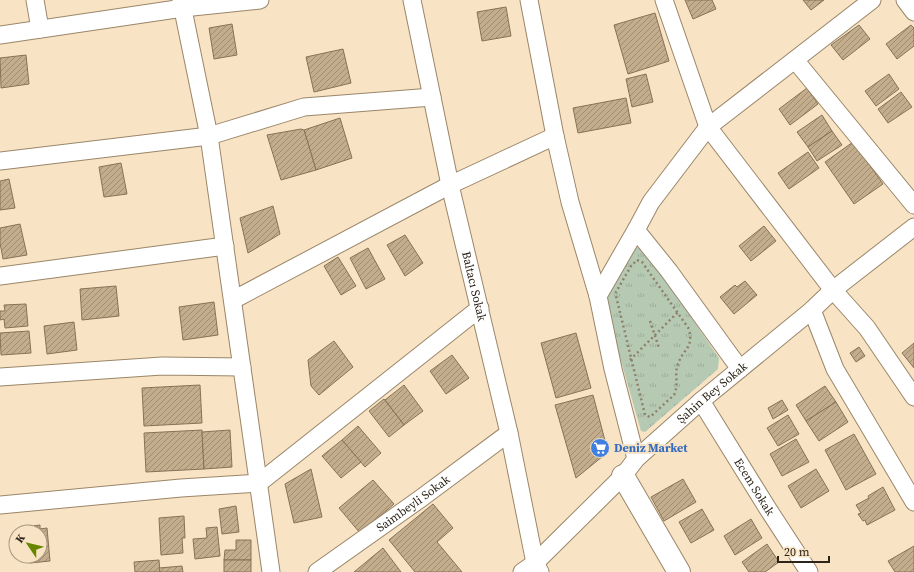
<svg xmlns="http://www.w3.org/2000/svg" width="914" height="572" font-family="'Source Serif 4',serif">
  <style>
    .park { fill: url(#park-tufts) }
    .building { fill: url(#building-hatch); stroke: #867357 }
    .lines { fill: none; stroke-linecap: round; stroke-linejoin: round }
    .minor-casing { stroke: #9a8669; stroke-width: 19 }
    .tertiary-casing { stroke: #9a8669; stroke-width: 24 }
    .path { stroke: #8f806b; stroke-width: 2.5; stroke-dasharray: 2 3; stroke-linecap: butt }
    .minor { stroke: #fff; stroke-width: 17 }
    .tertiary { stroke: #fff; stroke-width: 22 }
    .labels { text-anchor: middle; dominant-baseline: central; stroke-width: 4; stroke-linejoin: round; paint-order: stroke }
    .street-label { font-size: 12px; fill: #2c2418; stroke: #f8e3c4 }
    .shop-label { font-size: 12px; font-weight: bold; fill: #366cbe; stroke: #f8e3c4; text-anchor: start }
  </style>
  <defs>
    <pattern id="park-tufts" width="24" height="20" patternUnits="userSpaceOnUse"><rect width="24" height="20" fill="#b6cab3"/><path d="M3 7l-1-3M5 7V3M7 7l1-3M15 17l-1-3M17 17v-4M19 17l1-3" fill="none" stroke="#9dad99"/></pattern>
    <pattern id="building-hatch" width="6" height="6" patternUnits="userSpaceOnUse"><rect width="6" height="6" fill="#c4ad8c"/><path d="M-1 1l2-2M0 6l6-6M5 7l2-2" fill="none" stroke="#9f8d71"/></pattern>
  </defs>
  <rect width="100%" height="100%" fill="#f8e3c4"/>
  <polygon class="park" points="643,247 719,358 718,369 645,432 641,431 603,298 632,248"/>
  <g class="building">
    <polygon points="685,0 712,0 716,9 693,19"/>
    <polygon points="803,0 824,0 811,10"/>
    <polygon points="506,7 511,36 482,41 477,12"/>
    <polygon points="655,13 669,61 628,74 614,25"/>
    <polygon points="232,24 237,55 214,59 209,28"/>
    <polygon points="859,25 870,39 843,60 831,45"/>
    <polygon points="911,25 914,28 914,46 897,59 886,44"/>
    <polygon points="343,49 351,83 314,92 306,57"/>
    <polygon points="26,55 29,84 1,88 0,58"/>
    <polygon points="646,74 653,102 632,107 626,79"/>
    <polygon points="889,74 899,89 876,106 865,91"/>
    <polygon points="807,88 818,104 790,125 779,109"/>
    <polygon points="901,92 912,107 888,123 878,109"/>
    <polygon points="626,98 631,123 578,133 573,108"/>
    <polygon points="822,115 832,131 808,147 797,132"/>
    <polygon points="340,118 352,158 316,170 304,130"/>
    <polygon points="301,129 304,130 316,170 281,180 267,135"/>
    <polygon points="832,131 842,145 817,161 808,147"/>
    <polygon points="853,142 883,184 854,204 825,162"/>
    <polygon points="808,152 819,168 789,189 778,173"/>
    <polygon points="121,163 127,194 104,197 99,167"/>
    <polygon points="9,179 15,208 0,210 0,181"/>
    <polygon points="273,206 280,234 248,253 240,218"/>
    <polygon points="20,224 27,255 3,259 0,243 0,228"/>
    <polygon points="764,226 776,241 751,261 739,246"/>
    <polygon points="405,235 423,263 405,276 387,245"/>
    <polygon points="368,248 385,279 366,289 350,258"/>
    <polygon points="338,257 356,286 341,295 324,266"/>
    <polygon points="745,281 757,295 734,314 720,297 735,285 737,287"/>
    <polygon points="116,286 119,316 82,320 80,289"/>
    <polygon points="214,302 218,335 183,340 179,307"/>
    <polygon points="26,304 28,326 5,328 4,319 0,320 0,311 5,311 4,305"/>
    <polygon points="74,322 77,350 47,354 44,326"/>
    <polygon points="29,331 31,353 1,355 0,333"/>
    <polygon points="576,333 591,388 556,398 541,343"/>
    <polygon points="334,341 353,367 319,395 311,386 308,360"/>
    <polygon points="914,343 914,368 902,353"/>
    <polygon points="859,347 865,356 856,362 850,353"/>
    <polygon points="452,355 469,378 446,394 430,371"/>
    <polygon points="200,385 202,423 144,426 142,388"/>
    <polygon points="404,385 423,411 404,425 385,400"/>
    <polygon points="825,386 836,402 806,421 796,405"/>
    <polygon points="593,395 608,452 576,478 555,405"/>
    <polygon points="384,399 404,425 389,437 369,411"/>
    <polygon points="782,400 788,410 773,419 768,408"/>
    <polygon points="836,402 848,422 819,441 806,421"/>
    <polygon points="788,415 799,434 778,446 767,428"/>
    <polygon points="358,426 381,453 365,467 342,440"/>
    <polygon points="202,430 204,469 146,472 144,433"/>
    <polygon points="230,430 232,467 204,469 202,432"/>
    <polygon points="854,434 876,474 846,490 825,450"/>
    <polygon points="796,439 809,462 782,476 770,454"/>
    <polygon points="342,440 361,462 341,478 322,456"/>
    <polygon points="311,469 322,517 294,523 285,484"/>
    <polygon points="816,469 829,491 801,508 788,486"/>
    <polygon points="683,479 696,502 664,521 651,497"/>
    <polygon points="373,480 394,504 360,533 339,508"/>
    <polygon points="883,487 895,510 867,525 865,520 863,521 858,514 861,513 856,505 869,498 868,496"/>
    <polygon points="433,504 453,528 437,542 462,572 415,572 389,540"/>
    <polygon points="236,506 239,532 222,534 219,509"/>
    <polygon points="702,509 714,530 691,543 679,522"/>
    <polygon points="184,516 185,538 182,538 183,553 161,555 159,518"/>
    <polygon points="751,519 762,538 735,555 724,536"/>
    <polygon points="40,525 40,529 47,528 50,561 30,563 29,556 40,556 40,532 27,532 26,527"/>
    <polygon points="217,527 220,556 195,559 193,539 207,538 206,528"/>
    <polygon points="236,540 251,540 251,560 224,560 225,550 236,550"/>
    <polygon points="767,544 779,562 765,572 749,572 742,562"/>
    <polygon points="914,546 914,572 895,572 888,561"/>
    <polygon points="383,548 401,572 354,572"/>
    <polygon points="159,560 160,572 135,572 134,562"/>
    <rect x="224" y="560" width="27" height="12"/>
    <polygon points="182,566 183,572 160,572 159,568"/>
  </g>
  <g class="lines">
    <defs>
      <g id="minor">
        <polyline points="35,0 40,29"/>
        <polyline points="181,0 209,136 271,572"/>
        <path id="s1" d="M412,0L450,185L509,433L535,563L540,572"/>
        <polyline points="529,0 555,136 570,202 598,296 613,369 636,459"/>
        <polyline points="664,0 708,127 833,290 867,328 914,397"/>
        <polyline points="905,0 914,12"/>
        <polyline points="0,35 183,8 260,0"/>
        <polyline points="795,60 914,205"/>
        <polyline points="0,161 209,136 304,107 432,97"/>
        <polyline points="636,230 669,271 740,369"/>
        <polyline points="0,276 225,246"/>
        <polyline points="598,296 636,230 651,202 708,127 872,0"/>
        <polyline points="233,300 450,185 555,136"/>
        <polyline points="812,310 835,369 914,502"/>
        <polyline points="0,377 162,366 242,367"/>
        <path id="s2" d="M701,401L768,509L809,572"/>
        <polyline points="0,505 181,488 259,483 480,308"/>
        <path id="s3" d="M317,572L420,499L509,433"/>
        <path id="s4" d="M522,572L535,563L623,476L636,459L701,401L812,310L833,290L914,227"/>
      </g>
      <polyline id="tertiary" points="623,476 679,572"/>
    </defs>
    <use href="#minor" class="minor-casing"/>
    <use href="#tertiary" class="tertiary-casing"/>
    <g class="path">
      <path d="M637,260L642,262L689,329C694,348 683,349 678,364C674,374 679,385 674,395L650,417L645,415L616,296V292L631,266Z"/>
      <polyline points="650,321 659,348"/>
      <polyline points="630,360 678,312"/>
    </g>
    <use href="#minor" class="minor"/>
    <use href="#tertiary" class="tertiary"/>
  </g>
  <defs>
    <symbol id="supermarket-disc" viewBox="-11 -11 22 22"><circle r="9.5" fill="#3f7fe0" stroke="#f8e3c4"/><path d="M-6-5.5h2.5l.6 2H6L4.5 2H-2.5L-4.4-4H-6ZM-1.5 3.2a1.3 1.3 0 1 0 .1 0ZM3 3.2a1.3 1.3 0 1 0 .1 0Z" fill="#fff"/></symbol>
  </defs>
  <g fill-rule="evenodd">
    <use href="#supermarket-disc" x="589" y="437" width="22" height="22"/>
  </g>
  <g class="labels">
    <g class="street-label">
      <text stroke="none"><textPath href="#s1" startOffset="293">Baltacı Sokak</textPath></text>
      <text stroke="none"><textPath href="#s4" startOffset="262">Şahin Bey Sokak</textPath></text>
      <text stroke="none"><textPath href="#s2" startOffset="101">Ecem Sokak</textPath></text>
      <text stroke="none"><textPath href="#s3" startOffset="118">Saimbeyli Sokak</textPath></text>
    </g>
    <g class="shop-label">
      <text x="614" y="448">Deniz Market</text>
    </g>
  </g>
  <g transform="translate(28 544) rotate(305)"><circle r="19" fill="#f8e3c4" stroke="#a6977f"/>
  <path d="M0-3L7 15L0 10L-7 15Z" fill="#678600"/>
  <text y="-6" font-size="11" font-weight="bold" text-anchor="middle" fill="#2c2418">K</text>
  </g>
  <path d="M778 556v6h51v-6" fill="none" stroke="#2c2418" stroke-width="2"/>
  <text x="784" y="556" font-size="12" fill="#2c2418" stroke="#f8e3c4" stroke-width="3" paint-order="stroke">20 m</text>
</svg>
